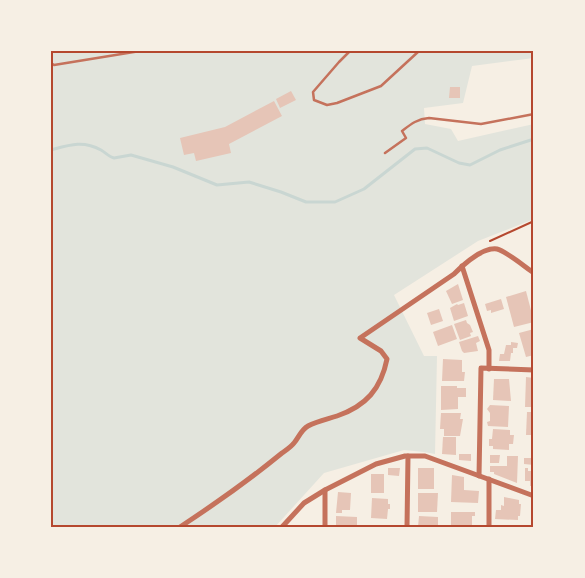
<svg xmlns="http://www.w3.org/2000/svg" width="585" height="578" font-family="Arial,sans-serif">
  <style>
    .green { fill: #e2e4dc }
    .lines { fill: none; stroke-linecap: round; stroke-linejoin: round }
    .stream { stroke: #c9d6d2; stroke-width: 3 }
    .building { fill: #e6c5b7 }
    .path { stroke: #b5482f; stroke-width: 2 }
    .service { stroke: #c5725c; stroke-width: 2.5 }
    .minor { stroke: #c5725c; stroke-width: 5 }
    .neatline { fill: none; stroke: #b5482f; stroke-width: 2 }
  </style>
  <rect width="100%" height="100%" fill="#f6efe4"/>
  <polygon class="green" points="51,51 534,51 534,58 472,66 463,103 424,108 425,124 451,129 458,141 534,124 534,219 478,241 394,295 424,356 437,356 435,454 424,452 404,450 324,473 275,527 51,527"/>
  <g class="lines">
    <path class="stream" d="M51,150C69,145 83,140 101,150C106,153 109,157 114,158L131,155L173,167L217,185L249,182L281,192L306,202H335L364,189L415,149L427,148L459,163L470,165L500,150L534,139"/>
  </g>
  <g class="building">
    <polygon points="450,87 460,87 460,98 449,98"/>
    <polygon points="291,91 296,100 280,108 276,99"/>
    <polygon points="274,101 282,116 229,144 231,153 196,161 194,153 184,155 180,138 225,127"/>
    <polygon points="458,284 463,300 452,304 446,291"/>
    <polygon points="526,291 534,322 514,327 506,297"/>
    <polygon points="501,299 504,309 491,313 491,310 487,311 485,304"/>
    <polygon points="464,303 468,316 454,321 450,308 457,304 458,305"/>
    <polygon points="439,309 443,321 431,325 427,313"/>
    <polygon points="466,320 467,323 470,325 473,332 470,333 471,336 460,340 454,324"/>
    <polygon points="452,325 457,339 438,346 433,332"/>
    <polygon points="534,329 534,355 526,357 519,333"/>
    <polygon points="478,336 480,341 476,343 478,351 464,353 462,351 459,342"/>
    <polygon points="511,342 518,343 517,348 513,348 513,353 511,353 510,361 499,361 500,354 504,354 506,345 511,345"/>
    <polygon points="443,359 462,360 462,372 465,372 464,381 442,381"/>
    <polygon points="526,377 534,378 534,407 525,407"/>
    <polygon points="494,379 509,379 511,401 493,400"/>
    <polygon points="441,386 457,386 457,388 466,388 466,397 458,397 458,409 441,410"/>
    <polygon points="490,405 509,406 508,427 488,426 487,422 490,421 490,413 487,409"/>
    <polygon points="527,412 534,412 534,435 526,435"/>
    <polygon points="441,413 461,413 460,419 463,419 460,436 444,436 444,429 440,429"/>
    <polygon points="493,429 510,430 510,435 514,435 513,444 509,444 509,450 493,449 493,446 489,446 489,439 492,439"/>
    <polygon points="443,437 456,437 456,455 442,454"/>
    <polygon points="459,454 471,454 471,461 459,460"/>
    <polygon points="490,455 500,455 499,463 490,463"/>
    <polygon points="507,456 518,456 517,483 494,474 494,472 490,472 490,466 507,466"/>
    <polygon points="524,458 534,458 534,465 524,464"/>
    <polygon points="388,468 400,468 399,476 388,475"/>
    <rect x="418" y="468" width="16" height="21"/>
    <polygon points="525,468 528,468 528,471 534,471 534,486 530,486 530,481 525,481"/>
    <rect x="371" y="474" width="13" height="19"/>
    <polygon points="452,475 464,477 464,490 479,491 478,503 451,502"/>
    <polygon points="338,492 351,493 350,510 342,510 342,513 336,513"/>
    <polygon points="418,493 438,493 437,512 418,512"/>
    <polygon points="504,497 519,500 519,504 521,504 520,516 518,516 518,520 495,519 496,510 501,510 501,505 504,506"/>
    <polygon points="372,498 388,499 388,504 390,504 390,509 388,509 387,519 371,518"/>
    <polygon points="451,512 475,512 475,516 472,516 472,527 451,527"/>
    <polygon points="336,516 357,517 357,527 336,527"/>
    <polygon points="419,516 438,517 438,527 418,527"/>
  </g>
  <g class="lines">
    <polyline class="path" points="490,241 534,221"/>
    <g class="service">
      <polyline points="350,51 339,62 313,92 314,100 327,105 337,103 381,86 419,51"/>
      <polyline points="51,63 54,65 140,51"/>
      <path d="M385,153L406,138L402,131C411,124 417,119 429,118L481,124L534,114"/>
    </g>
    <g class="minor">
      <polyline points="462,266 489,350 489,369"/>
      <polyline points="479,476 481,368 534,370"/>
      <polyline points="325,490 325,527"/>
      <path d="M180,527C215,504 249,480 282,453C286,450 291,447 294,443C299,437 301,430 308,426C317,421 328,419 337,416C366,406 381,389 387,359L381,351L360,338L454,274C464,264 482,247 497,249C506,251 525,267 534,273"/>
      <polyline points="282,527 304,503 325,490 376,464 405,456 425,456 534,496"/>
      <polyline points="407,527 408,456"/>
      <polyline points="489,527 489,479"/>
    </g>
  </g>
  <rect width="585" height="578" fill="none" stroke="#f6efe4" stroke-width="105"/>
  <rect x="52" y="52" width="480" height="474" class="neatline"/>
</svg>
